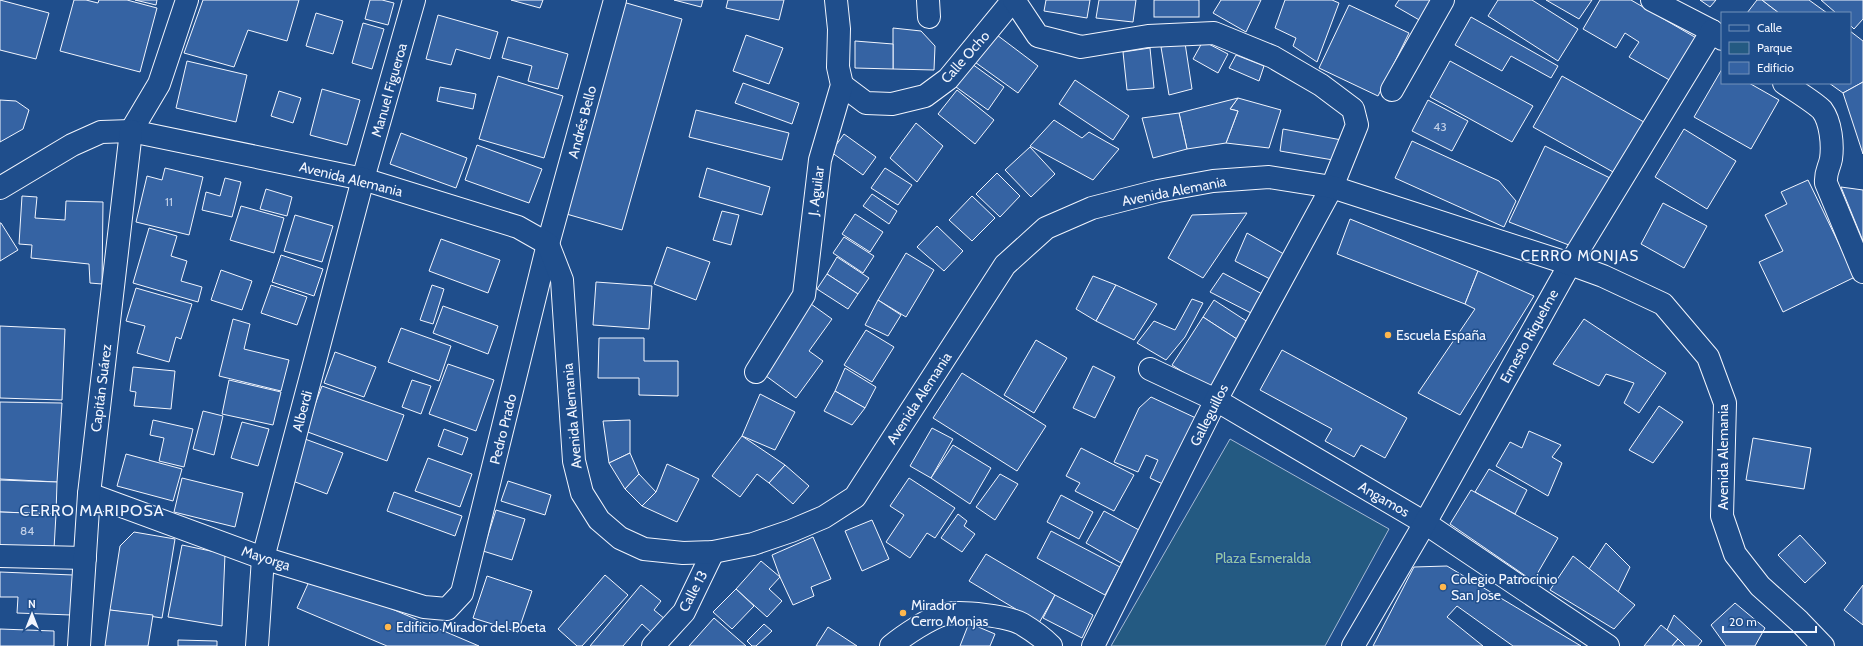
<svg xmlns="http://www.w3.org/2000/svg" width="1863" height="646" font-family="Cabin,sans-serif">
  <style>
    .green { fill: #245a82; stroke: #a8bbd7 }
    .building { fill: #3563a3; stroke: #f2f6ff }
    .lines { fill: none; stroke-linecap: round; stroke-linejoin: round }
    .street-casing { stroke: #f2f6ff; stroke-width: 24 }
    .secondary-casing { stroke: #f2f6ff; stroke-width: 24 }
    .street { stroke: #1f4e8c; stroke-width: 22 }
    .secondary { stroke: #1f4e8c; stroke-width: 22 }
    .poi-dot { fill: #ffb74d; stroke: #1f4e8c; stroke-width: 1.5 }
    .labels { text-anchor: middle; dominant-baseline: central; stroke-width: 3; stroke-linejoin: round; paint-order: stroke }
    .number-label { font-size: 12px; fill: #c3d1e8 }
    .street-label { font-size: 14px; fill: #f2f6ff; stroke: #1f4e8c }
    .poi-label { font-size: 14px; fill: #f2f6ff; stroke: #1f4e8c; text-anchor: start }
    .park-label { font-size: 14px; fill: #97c8a6; stroke: #1f4e8c }
    .neighbourhood-label { font-size: 15px; letter-spacing: 1px; fill: #f2f6ff; stroke: #1f4e8c }
    .quarter-label { font-size: 16px; letter-spacing: 1px; fill: #f2f6ff; stroke: #1f4e8c }
  </style>
  <rect width="100%" height="100%" fill="#1f4e8c"/>
  <polygon class="green" points="1230,439 1389,529 1325,646 1111,646"/>
  <g class="building">
    <polygon points="0,0 49,13 36,59 0,50"/>
    <polygon points="74,0 86,0 98,3 99,0 127,0 157,8 140,72 60,51"/>
    <polygon points="135,0 157,0 156,5"/>
    <polygon points="203,0 299,0 287,41 248,30 234,67 184,53"/>
    <polygon points="370,0 382,0 394,3 388,25 365,19"/>
    <polygon points="511,0 543,0 540,8"/>
    <polygon points="674,0 703,0 701,7"/>
    <polygon points="728,0 784,0 779,20 726,8"/>
    <polygon points="1046,0 1090,0 1087,18 1044,11"/>
    <polygon points="1099,0 1136,0 1133,22 1096,18"/>
    <rect x="1154" y="0" width="45" height="17"/>
    <polygon points="1221,0 1261,0 1246,32 1213,13"/>
    <polygon points="1285,0 1332,0 1339,3 1317,62 1293,46 1296,38 1275,28"/>
    <polygon points="1399,0 1442,0 1428,25 1395,6"/>
    <polygon points="1498,0 1532,0 1578,29 1558,61 1488,16"/>
    <polygon points="1546,0 1592,0 1579,19"/>
    <polygon points="1600,0 1631,0 1698,39 1673,82 1629,57 1639,42 1625,33 1616,48 1583,29"/>
    <polygon points="1700,0 1716,0 1710,7"/>
    <polygon points="1757,0 1762,0 1779,13 1747,13"/>
    <polygon points="1762,0 1809,0 1827,13 1779,13"/>
    <polygon points="1821,0 1863,0 1863,19 1854,29 1850,25 1850,13 1836,13"/>
    <polygon points="623,2 682,19 622,230 563,213"/>
    <polygon points="1349,5 1409,33 1378,96 1319,68"/>
    <polygon points="316,13 343,21 333,54 306,46"/>
    <polygon points="438,15 498,32 490,59 456,49 451,65 426,59"/>
    <polygon points="1471,17 1558,66 1551,78 1511,56 1502,71 1455,45"/>
    <polygon points="363,23 384,29 372,69 352,63"/>
    <polygon points="893,28 921,31 935,46 934,70 893,69"/>
    <polygon points="1850,31 1863,41 1863,82 1843,93 1829,83 1850,83"/>
    <polygon points="993,32 1038,66 1018,93 972,60"/>
    <polygon points="746,35 783,48 769,84 733,71"/>
    <polygon points="508,37 568,54 558,89 528,81 532,66 502,58"/>
    <polygon points="855,41 893,44 893,69 855,68"/>
    <polygon points="1203,41 1228,54 1218,73 1193,59"/>
    <polygon points="1185,43 1192,89 1169,95 1161,47"/>
    <polygon points="1150,48 1154,88 1127,90 1123,52"/>
    <polygon points="1236,55 1264,66 1259,81 1229,68"/>
    <polygon points="187,61 247,75 236,122 176,108"/>
    <polygon points="1450,61 1533,106 1512,142 1430,97"/>
    <polygon points="972,64 1004,87 988,110 956,87"/>
    <polygon points="1722,69 1722,83 1749,83 1779,100 1751,149 1694,117"/>
    <polygon points="498,76 563,96 544,158 479,139"/>
    <polygon points="1562,76 1651,126 1622,177 1533,127"/>
    <polygon points="1075,80 1129,116 1113,140 1059,104"/>
    <polygon points="1863,82 1863,154 1843,93"/>
    <polygon points="743,83 799,103 792,124 735,103"/>
    <polygon points="440,87 476,94 473,109 437,101"/>
    <polygon points="322,89 360,100 347,145 310,135"/>
    <polygon points="957,90 994,120 975,144 938,114"/>
    <polygon points="279,91 301,98 293,123 271,116"/>
    <polygon points="1238,98 1281,110 1269,148 1226,143 1238,111 1230,109"/>
    <polygon points="1238,98 1230,109 1238,111 1226,143 1187,149 1179,113"/>
    <polygon points="0,100 16,101 29,110 23,129 0,142"/>
    <polygon points="1428,100 1468,121 1452,151 1412,131"/>
    <polygon points="696,110 789,133 782,160 689,137"/>
    <polygon points="1179,113 1187,149 1153,158 1142,118"/>
    <polygon points="1054,120 1082,138 1089,132 1119,149 1093,180 1030,146"/>
    <polygon points="916,123 943,146 917,182 890,158"/>
    <polygon points="1283,129 1347,141 1339,161 1280,151"/>
    <polygon points="1684,129 1736,161 1707,209 1655,177"/>
    <polygon points="401,133 467,158 456,188 390,164"/>
    <polygon points="844,134 876,157 863,175 831,152"/>
    <polygon points="1412,141 1499,181 1516,201 1504,227 1395,178"/>
    <polygon points="477,145 542,169 529,203 465,180"/>
    <polygon points="1545,146 1612,179 1574,247 1509,222"/>
    <polygon points="1030,147 1055,174 1031,197 1005,170"/>
    <polygon points="165,168 203,177 189,235 136,222 147,176 162,180"/>
    <polygon points="707,168 770,187 762,215 699,197"/>
    <polygon points="885,168 912,185 898,205 871,188"/>
    <polygon points="997,173 1020,196 1000,217 976,194"/>
    <polygon points="225,178 241,182 232,217 202,210 206,192 220,196"/>
    <polygon points="1808,180 1855,277 1783,312 1759,262 1783,251 1765,215 1787,204 1781,192"/>
    <polygon points="1841,187 1863,190 1863,241"/>
    <polygon points="266,189 292,197 287,216 260,209"/>
    <polygon points="872,194 897,211 889,224 863,206"/>
    <polygon points="22,196 37,197 35,218 65,220 66,201 103,202 102,284 90,283 89,264 31,258 32,245 19,244"/>
    <polygon points="972,196 995,218 972,241 949,220"/>
    <polygon points="1663,203 1707,226 1684,268 1641,244"/>
    <polygon points="241,206 284,218 274,253 230,240"/>
    <polygon points="722,211 739,215 731,245 713,240"/>
    <polygon points="1247,213 1203,278 1168,258 1192,215"/>
    <polygon points="855,214 883,232 870,252 842,234"/>
    <polygon points="295,215 333,226 322,262 284,251"/>
    <polygon points="1350,219 1478,271 1465,304 1337,254"/>
    <polygon points="0,223 1,223 18,250 0,261"/>
    <polygon points="937,226 963,251 944,271 917,247"/>
    <polygon points="149,228 177,236 171,256 187,261 181,281 202,287 198,302 133,283"/>
    <polygon points="1247,233 1289,257 1272,280 1235,261"/>
    <polygon points="844,237 874,256 863,273 833,253"/>
    <polygon points="441,239 500,260 488,293 429,271"/>
    <polygon points="667,247 710,262 696,300 654,284"/>
    <polygon points="906,253 934,270 906,317 878,300"/>
    <polygon points="281,255 323,269 314,296 272,282"/>
    <polygon points="837,257 869,278 858,294 827,274"/>
    <polygon points="221,270 252,281 242,310 211,300"/>
    <polygon points="1478,271 1534,296 1460,415 1418,393 1475,309 1465,304"/>
    <polygon points="1223,273 1264,295 1255,315 1210,292"/>
    <polygon points="827,274 858,294 848,309 817,289"/>
    <polygon points="1093,276 1116,285 1096,321 1076,309"/>
    <polygon points="596,282 652,286 649,329 593,325"/>
    <polygon points="271,285 307,297 297,325 261,313"/>
    <polygon points="432,285 444,289 433,324 420,320"/>
    <polygon points="1116,285 1157,304 1134,340 1096,321"/>
    <polygon points="136,288 192,304 181,339 176,337 169,362 137,353 145,326 126,321"/>
    <polygon points="1192,299 1203,303 1185,337 1166,360 1137,343 1154,321 1175,330"/>
    <polygon points="878,300 901,315 888,336 865,325"/>
    <polygon points="1214,300 1254,326 1243,343 1203,317"/>
    <polygon points="811,304 832,319 809,351 823,361 796,398 762,373"/>
    <polygon points="443,306 498,326 488,354 433,333"/>
    <polygon points="1203,317 1243,343 1213,391 1172,365"/>
    <polygon points="233,319 250,324 244,349 289,360 281,391 219,376"/>
    <polygon points="1584,319 1666,373 1639,413 1624,403 1634,383 1606,374 1599,386 1553,364"/>
    <polygon points="0,326 65,329 62,400 0,398"/>
    <polygon points="401,328 451,346 439,381 388,362"/>
    <polygon points="866,330 894,347 872,382 844,365"/>
    <polygon points="599,338 644,338 644,361 678,361 678,396 639,395 639,378 598,378"/>
    <polygon points="1036,340 1067,358 1034,413 1004,395"/>
    <polygon points="1282,350 1407,418 1385,458 1361,445 1354,457 1325,441 1332,429 1260,390"/>
    <polygon points="335,352 376,367 364,397 324,383"/>
    <polygon points="448,364 494,380 476,431 429,414"/>
    <polygon points="1093,366 1115,377 1095,418 1073,408"/>
    <polygon points="133,367 175,371 171,409 134,406 136,392 130,391"/>
    <polygon points="845,368 876,387 865,408 835,391"/>
    <polygon points="962,373 1046,426 1017,471 933,418"/>
    <polygon points="229,380 281,392 273,425 222,414"/>
    <polygon points="412,380 431,386 421,414 402,407"/>
    <polygon points="322,386 404,415 387,461 305,431"/>
    <polygon points="835,391 865,408 852,425 824,411"/>
    <polygon points="760,394 795,412 775,450 742,436"/>
    <polygon points="1151,397 1198,419 1167,486 1150,478 1158,460 1146,455 1138,472 1114,462 1139,408"/>
    <polygon points="0,402 62,403 57,482 0,479"/>
    <polygon points="1659,406 1683,422 1653,463 1629,450"/>
    <polygon points="203,411 223,416 214,455 193,449"/>
    <polygon points="153,420 193,429 184,467 159,461 164,438 150,435"/>
    <polygon points="630,420 630,453 609,463 603,421"/>
    <polygon points="242,422 269,429 258,466 231,458"/>
    <polygon points="932,428 953,439 931,478 910,466"/>
    <polygon points="444,429 468,438 462,455 438,446"/>
    <polygon points="1529,431 1561,445 1552,457 1562,463 1548,496 1496,466 1510,442 1522,448"/>
    <polygon points="742,436 785,465 769,483 757,474 740,497 712,476"/>
    <polygon points="1753,438 1811,448 1804,489 1746,480"/>
    <polygon points="305,439 343,453 327,494 290,480"/>
    <polygon points="953,445 991,468 970,504 931,478"/>
    <polygon points="1081,448 1134,475 1114,511 1075,491 1080,483 1066,476"/>
    <polygon points="630,453 639,474 625,489 609,463"/>
    <polygon points="126,454 182,469 173,501 117,486"/>
    <polygon points="428,458 472,474 460,507 415,491"/>
    <polygon points="667,464 699,479 677,522 642,506 656,492"/>
    <polygon points="785,465 809,486 793,504 769,483"/>
    <polygon points="1489,469 1527,490 1515,514 1475,492"/>
    <polygon points="639,474 656,492 642,506 625,489"/>
    <polygon points="1000,474 1018,484 995,520 976,507"/>
    <polygon points="182,478 243,493 235,527 174,512"/>
    <polygon points="909,478 955,508 935,538 927,533 910,558 886,542 904,515 890,506"/>
    <polygon points="0,480 57,482 56,514 0,512"/>
    <polygon points="508,481 551,495 545,515 501,501"/>
    <polygon points="1471,490 1558,538 1533,581 1450,524"/>
    <polygon points="394,492 462,516 455,536 387,511"/>
    <polygon points="1061,495 1093,512 1079,539 1047,522"/>
    <polygon points="496,510 525,519 512,560 483,551"/>
    <polygon points="1104,511 1139,530 1121,563 1086,543"/>
    <polygon points="0,512 56,514 54,549 0,546"/>
    <polygon points="958,514 967,521 964,526 975,534 962,552 941,538"/>
    <polygon points="872,520 889,559 862,571 845,531"/>
    <polygon points="1051,531 1120,567 1105,595 1037,558"/>
    <polygon points="134,532 175,539 162,618 110,610 120,546"/>
    <polygon points="1800,535 1826,563 1805,583 1778,555"/>
    <polygon points="813,537 831,579 811,587 814,596 793,605 780,577 772,555"/>
    <polygon points="1606,543 1630,567 1618,592 1589,569"/>
    <polygon points="182,545 225,554 222,626 168,617"/>
    <polygon points="986,554 1055,595 1039,623 969,581"/>
    <polygon points="1573,556 1635,605 1614,629 1550,590"/>
    <polygon points="761,561 780,577 769,589 782,601 767,617 736,589"/>
    <polygon points="1447,566 1581,646 1513,646 1457,606 1447,617 1483,646 1373,646 1414,567"/>
    <polygon points="0,572 73,575 71,615 17,613 18,597 0,597"/>
    <polygon points="312,575 479,646 387,646 297,608"/>
    <polygon points="605,575 628,595 582,646 577,646 558,629"/>
    <polygon points="487,576 532,591 518,632 473,618"/>
    <polygon points="641,585 661,601 654,610 665,619 652,633 642,624 623,646 590,646"/>
    <polygon points="1863,585 1863,625 1844,610"/>
    <polygon points="736,589 754,606 732,629 713,612"/>
    <polygon points="1055,595 1093,615 1082,638 1043,618"/>
    <polygon points="1735,603 1765,628 1755,646 1726,646 1711,625"/>
    <polygon points="110,610 153,615 148,646 105,646"/>
    <polygon points="1674,615 1702,641 1698,646 1685,646 1667,630"/>
    <polygon points="714,618 746,646 689,646"/>
    <polygon points="969,623 995,634 990,646 960,646"/>
    <polygon points="764,624 772,631 756,646 752,646 747,641"/>
    <polygon points="1661,625 1678,639 1672,646 1644,646"/>
    <polygon points="828,627 857,646 816,646"/>
    <polygon points="0,629 54,631 54,646 0,646"/>
    <polygon points="1678,639 1685,646 1672,646"/>
    <polygon points="178,640 217,641 217,646 178,646"/>
  </g>
  <g class="lines">
    <defs>
      <g id="street">
        <polyline points="928,0 929,17"/>
        <polyline points="1652,0 1712,31 1722,39"/>
        <path d="M1784,83C1794,90 1814,102 1822,110C1831,122 1833,145 1831,159C1829,169 1825,172 1826,183L1863,272"/>
        <polyline points="842,85 866,103 892,104 925,96 948,79 1013,0"/>
        <polyline points="1392,90 1443,0"/>
        <polyline points="131,131 159,84 187,0"/>
        <polyline points="1150,369 1216,400 1425,523 1608,646"/>
        <polyline points="756,372 804,295 820,160 842,85 838,67 839,29 836,0"/>
        <polyline points="89,494 263,558 424,607 447,609 462,593 548,244 615,0"/>
        <polyline points="0,556 85,558"/>
        <polyline points="257,646 263,558 363,179 414,0"/>
        <polyline points="653,646 684,612 713,552"/>
        <path d="M891,646C902,637 932,616 946,614C963,611 1007,616 1022,624C1032,630 1043,638 1051,646"/>
        <polyline points="1093,646 1216,400 1332,187"/>
        <polyline points="1353,646 1425,523 1570,264 1712,31"/>
      </g>
      <g id="secondary">
        <polyline points="1014,0 1038,36 1081,47 1148,36 1214,33 1273,57 1321,85 1353,109 1357,125 1332,187"/>
        <polyline points="0,188 72,145 101,132 131,131 363,179 518,227 548,244 562,280 574,461 582,493 599,520 620,538 644,549 683,553 713,552 753,544 791,531 824,517 855,497 1005,265 1046,228 1092,208 1158,191 1213,181 1269,177 1332,187 1570,264 1603,276 1663,304 1708,357 1725,403 1722,516 1735,554 1760,586 1799,621 1823,646"/>
        <polyline points="79,646 89,494 131,131"/>
      </g>
    </defs>
    <use href="#street" class="street-casing"/>
    <use href="#secondary" class="secondary-casing"/>
    <use href="#street" class="street"/>
    <use href="#secondary" class="secondary"/>
  </g>
  <g class="poi-dot">
    <circle cx="1388" cy="335" r="4"/>
    <circle cx="1443" cy="587" r="4"/>
    <circle cx="903" cy="613" r="4"/>
    <circle cx="388" cy="627" r="4"/>
  </g>
  <g class="labels">
    <g class="number-label">
      <text x="1440" y="126">43</text>
      <text x="169" y="201">11</text>
      <text x="27" y="530">84</text>
    </g>
    <g class="street-label">
      <text transform="translate(965 57) rotate(-48)">Calle Ocho</text>
      <text transform="translate(389 90) rotate(-74)">Manuel Figueroa</text>
      <text transform="translate(582 122) rotate(-75)">Andrés Bello</text>
      <text transform="translate(351 179) rotate(14)">Avenida Alemania</text>
      <text transform="translate(816 191) rotate(-83)">J. Aguilar</text>
      <text transform="translate(1174 191) rotate(-11)">Avenida Alemania</text>
      <text transform="translate(1529 336) rotate(-61)">Ernesto Riquelme</text>
      <text transform="translate(101 388) rotate(-83)">Capitán Suárez</text>
      <text transform="translate(919 398) rotate(-57)">Avenida Alemania</text>
      <text transform="translate(302 411) rotate(-75)">Alberdi</text>
      <text transform="translate(1209 415) rotate(-63)">Galleguillos</text>
      <text transform="translate(572 416) rotate(-95)">Avenida Alemania</text>
      <text transform="translate(503 429) rotate(-76)">Pedro Prado</text>
      <text transform="translate(1723 457) rotate(-90)">Avenida Alemania</text>
      <text transform="translate(1384 499) rotate(30)">Angamos</text>
      <text transform="translate(266 558) rotate(18)">Mayorga</text>
      <text transform="translate(693 591) rotate(-62)">Calle 13</text>
    </g>
    <g class="poi-label">
      <text x="1396" y="335">Escuela España</text>
      <text x="1451" y="579">Colegio Patrocinio<tspan x="1451" dy="16">San Jose</tspan></text>
      <text x="911" y="605">Mirador<tspan x="911" dy="16">Cerro Monjas</tspan></text>
      <text x="396" y="627">Edificio Mirador del Poeta</text>
    </g>
    <g class="park-label">
      <text x="1263" y="558">Plaza Esmeralda</text>
    </g>
    <g class="neighbourhood-label">
      <text x="1580" y="256">CERRO MONJAS</text>
    </g>
    <g class="quarter-label">
      <text x="92" y="510">CERRO MARIPOSA</text>
    </g>
  </g>
  <rect x="1721" y="12" width="130" height="72" fill="#1f4e8c" stroke="#7391ba"/>
  <rect x="1729" y="25" width="20" height="6" fill="#1f4e8c" stroke="#7391ba"/>
  <text x="1757" y="32" font-size="12" fill="#f2f6ff">Calle</text>
  <rect x="1729" y="42" width="20" height="12" fill="#245a82" stroke="#7391ba"/>
  <text x="1757" y="52" font-size="12" fill="#f2f6ff">Parque</text>
  <rect x="1729" y="62" width="20" height="12" fill="#3563a3" stroke="#7391ba"/>
  <text x="1757" y="72" font-size="12" fill="#f2f6ff">Edificio</text>
  <g transform="translate(32 614)" stroke="#1f4e8c" stroke-width="3" paint-order="stroke">
  <path d="M0-3L7 15L0 10L-7 15Z" fill="#f2f6ff"/>
  <text y="-6" font-size="11" font-weight="bold" text-anchor="middle" fill="#f2f6ff">N</text>
  </g>
  <path d="M1723 626v6h93v-6" fill="none" stroke="#f2f6ff" stroke-width="2"/>
  <text x="1729" y="626" font-size="12" fill="#f2f6ff" stroke="#1f4e8c" stroke-width="3" paint-order="stroke">20 m</text>
</svg>
